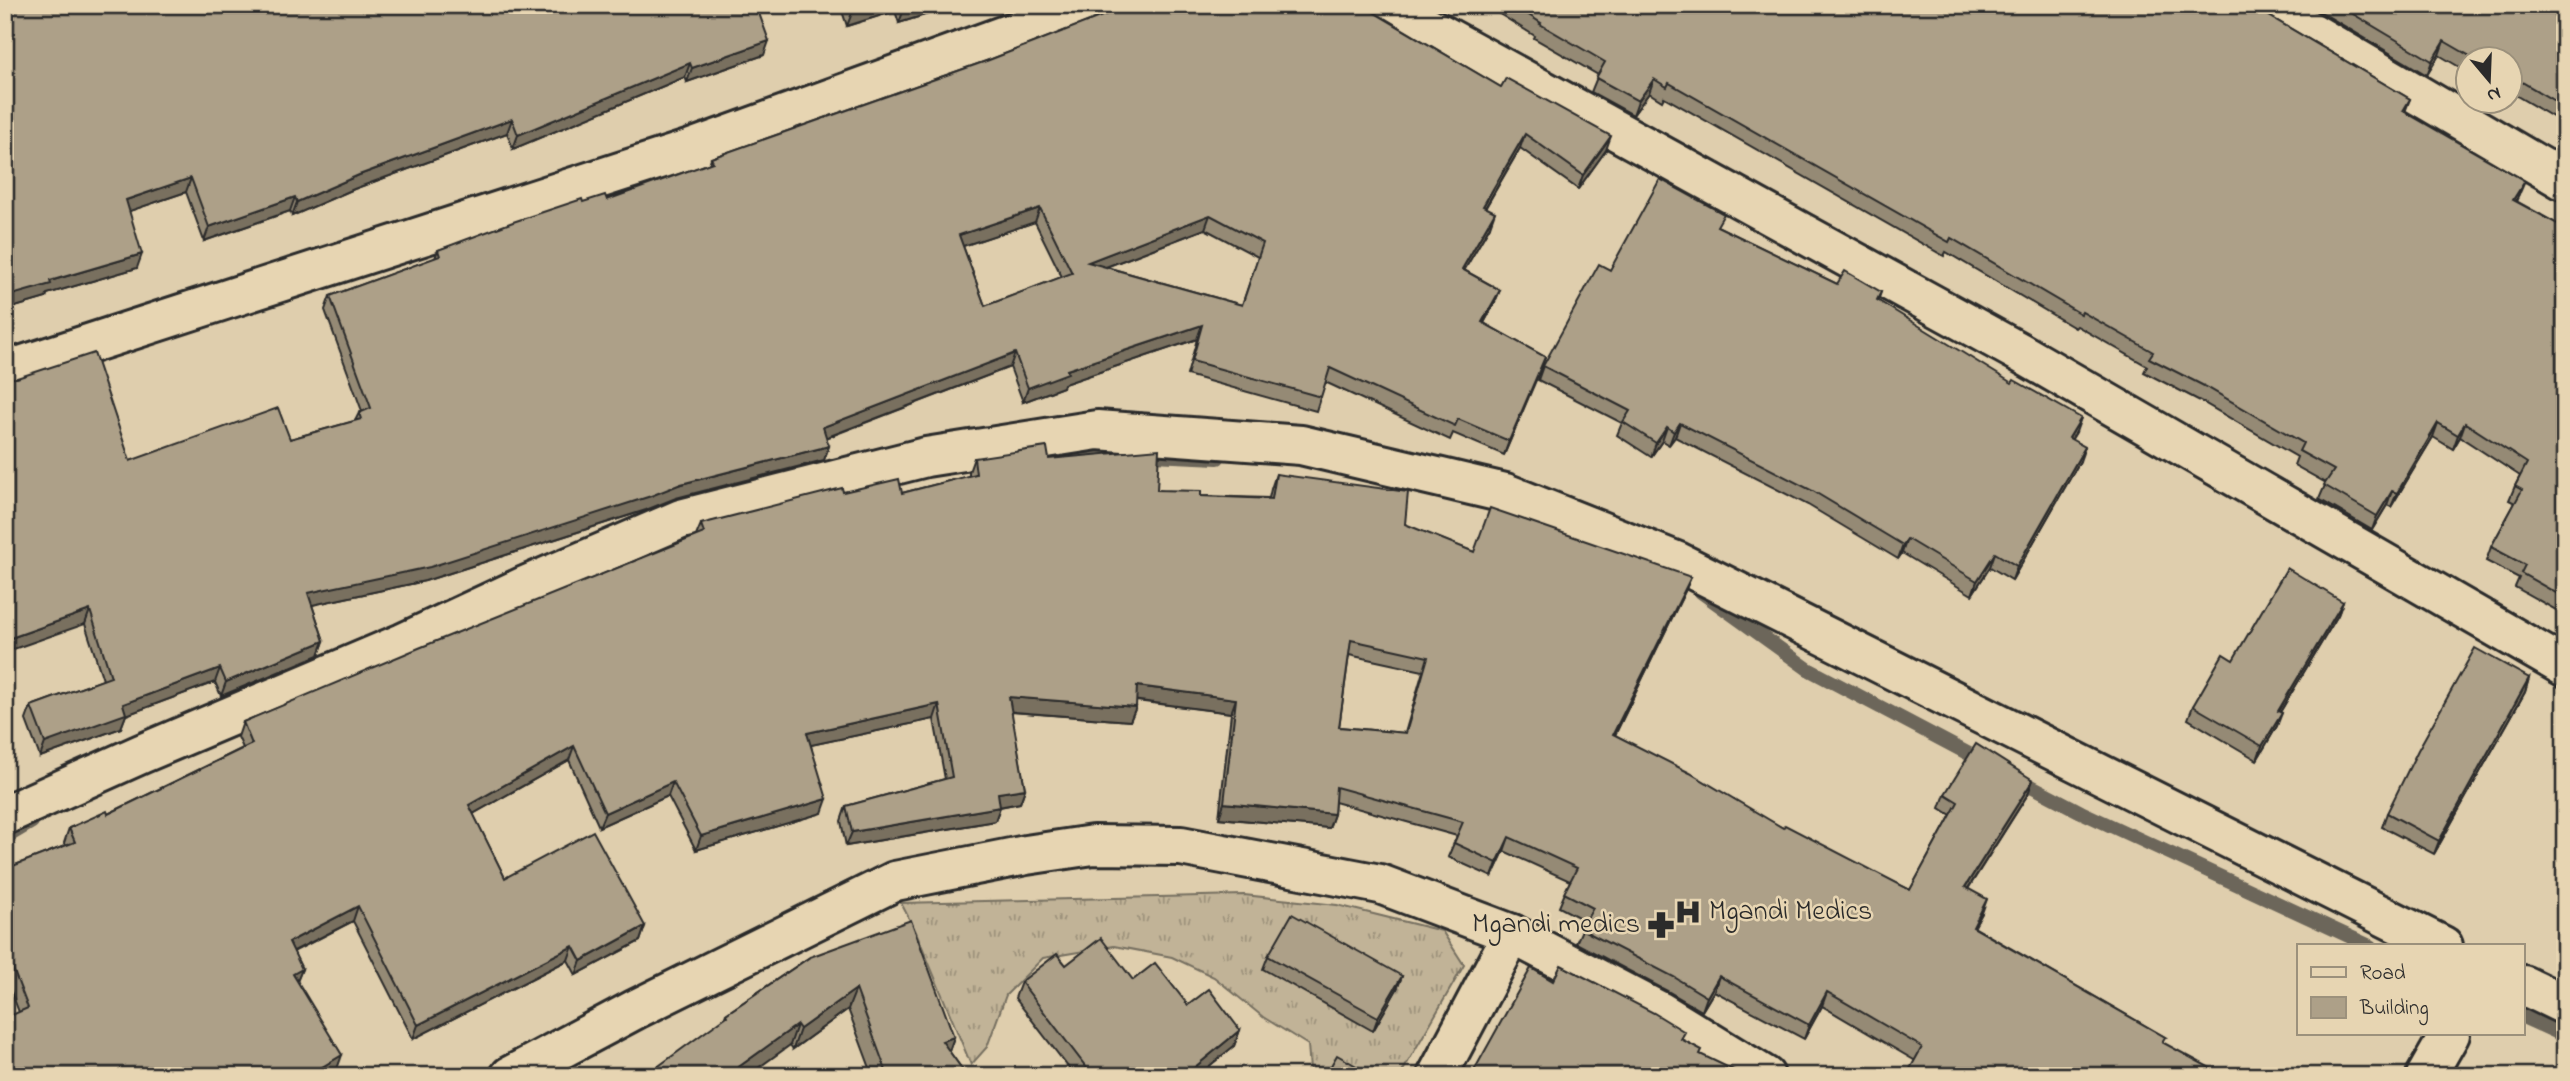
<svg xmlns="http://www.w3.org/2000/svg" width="2570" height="1081" font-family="'Indie Flower',sans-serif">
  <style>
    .grass { fill: url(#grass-tufts); stroke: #766f61; stroke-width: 2 }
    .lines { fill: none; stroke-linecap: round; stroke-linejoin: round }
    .stream { stroke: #6c665a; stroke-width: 14 }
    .street-casing { stroke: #2b2b2b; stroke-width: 44 }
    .street { stroke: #e7d5b2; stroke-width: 38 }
    .wall { fill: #958a75; stroke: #2b2b2b; stroke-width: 2; fill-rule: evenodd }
    .shaded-wall { fill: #79705f; stroke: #2b2b2b; stroke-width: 2 }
    .building { fill: #ada088; stroke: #2b2b2b; stroke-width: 2; fill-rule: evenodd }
    .labels { text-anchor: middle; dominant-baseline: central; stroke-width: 5; stroke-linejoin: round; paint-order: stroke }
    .poi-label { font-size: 28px; fill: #2b2b2b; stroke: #e7d5b2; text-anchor: start }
  </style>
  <defs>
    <pattern id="grass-tufts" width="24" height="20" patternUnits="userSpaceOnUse" patternTransform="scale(1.75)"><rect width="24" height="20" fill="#c1b397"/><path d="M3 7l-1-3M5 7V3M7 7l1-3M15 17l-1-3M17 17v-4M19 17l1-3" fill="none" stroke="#9d927b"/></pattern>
  </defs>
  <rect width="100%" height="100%" fill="#dfcead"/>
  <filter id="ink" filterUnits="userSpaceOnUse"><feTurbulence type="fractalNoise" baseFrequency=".0143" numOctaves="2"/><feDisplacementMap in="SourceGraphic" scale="14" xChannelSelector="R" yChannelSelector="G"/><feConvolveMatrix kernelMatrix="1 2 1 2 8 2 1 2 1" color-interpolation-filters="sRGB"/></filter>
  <g filter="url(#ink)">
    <polygon class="grass" points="1244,895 1337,905 1442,931 1464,965 1400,1076 1310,1069 1308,1045 1263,1017 1214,977 1172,957 1114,946 1043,958 1006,995 987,1047 971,1065 916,932 901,903"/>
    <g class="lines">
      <g class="stream">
        <polyline points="1067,451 1218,458"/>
        <polyline points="1701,592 1808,669 1986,763"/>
        <polyline points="2014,777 2081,812 2370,946"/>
        <polyline points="5,838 32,822"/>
        <polyline points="2523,1017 2565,1036"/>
      </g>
      <defs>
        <g id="street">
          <polyline points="1388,5 2019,352 2565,667"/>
          <polyline points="2265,5 2565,181"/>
          <polyline points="5,371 691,149 1088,5"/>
          <polyline points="5,815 141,754 403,643 525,586 681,519 926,457 1097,430 1301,445 1505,493 1678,562 2443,946"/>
          <polyline points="2523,985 2565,1005"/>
          <polyline points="510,1076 636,1009 895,881 1026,855 1093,845 1181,846 1380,884 1512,934 1659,1011 1765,1076"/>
          <polyline points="1437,1076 1512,934"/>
          <polyline points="2426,1076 2450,1034"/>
        </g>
      </defs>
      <use href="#street" class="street-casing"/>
      <use href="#street" class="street"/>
    </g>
    <g class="wall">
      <polygon points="5,5 764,55 687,82 685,77 513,149 507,133 354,189 292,216 290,211 204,241 186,192 129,211 137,268 47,294 46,298 5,310"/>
      <polygon points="840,5 957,5 899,23 895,11 847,26"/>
      <polygon points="1485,5 2255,5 2259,10 2410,99 2405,112 2519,195 2516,201 2565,228 2565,615 2515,587 2519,578 2486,561 2491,547 2515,503 2509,500 2515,486 2520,476 2460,437 2453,449 2433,437 2391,507 2387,505 2372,530 2319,499 2326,483 2294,465 2297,457 2202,402 2144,372 2147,366 2077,326 2075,328 1946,252 1944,256 1664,97 1662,101 1649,93 1633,115 1591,92 1598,75 1534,38 1535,36"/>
      <polygon points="2309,5 2565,5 2565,124 2510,92 2510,60 2468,60 2468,72 2439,55 2427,75"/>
      <path d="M1108,9H1369L1606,150L1578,189L1520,148L1486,207L1490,226L1464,270L1500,290L1494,304L1484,323L1545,357L1504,455L1453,433L1450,440L1325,382L1316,411L1187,375L1197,339L1064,384L1063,387L1023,402L1010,367L826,438L829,446L824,460L676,498L646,510L425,581L312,605L324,641L319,655L221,696L215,682L126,715L121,728L40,757L26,720L31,706L103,680L85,624L130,461L290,439L355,421L359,413L362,411L325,310L330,296L435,258L438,250L583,202L607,200L709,164L711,158L989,60L1106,15ZM1035,222L1062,277L985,306L963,246ZM1205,229L1258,257L1242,305L1106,267Z"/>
      <polygon points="1719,227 1837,284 1881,292 1878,301 2076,432 2071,440 2080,461 2012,580 1990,567 1972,595 1902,553 1898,559 1808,505 1675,437 1669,445 1662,441 1651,457 1617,435 1622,423 1538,380 1543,366 1610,270"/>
      <path d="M974,458L1049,459L1157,490L1201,496L1269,498L1271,489L1276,474L1474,552L1691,577L1685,591L1615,735L1783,828L1910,890L1951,815L1940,808L1945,794H2028L1968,889L1982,913L1974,927L2165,1037L1914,1060L1822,1006L1804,1039L1714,991L1702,1011L1669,992L1576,943L1586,921L1559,907L1570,881L1504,851L1492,877L1448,857L1457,836L1335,802L1334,814L1329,828L1219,818L1231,713L1136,701V707L1130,721L1011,712L1025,789L1020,803L1000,807L995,821L846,846L841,821L846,806L945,779L934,719L811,745L822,813L696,850L668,796L599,827L569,760L473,814L505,878L645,926L640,941L576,975L568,960L413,1039L353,921L293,952L302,969L297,981L337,1069L19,1012L5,976V869L65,846L64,843L69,828L108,814L243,748L238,737L243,722L696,536L701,524L843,492L902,493L969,476V472ZM1349,655L1423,671L1405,733L1339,727Z"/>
      <polygon points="2343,602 2338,615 2280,712 2277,726 2257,760 2188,719 2193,706 2233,660"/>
      <polygon points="2529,678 2525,692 2434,854 2382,827 2387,813"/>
      <polygon points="1268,956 1402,976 1397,989 1373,1031 1263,969"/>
      <polygon points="810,957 954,1037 949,1051 967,1076 873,1076 848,1009 793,1049 790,1045 724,1019 726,1014"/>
      <polygon points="1066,965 1133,980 1188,1005 1240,1030 1234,1046 1197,1076 1075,1076 1015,998 1021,982"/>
    </g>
    <g class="shaded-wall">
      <polygon points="878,5 897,5 895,11 847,26 852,13"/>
      <polygon points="918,5 957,5 899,23 904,9"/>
      <polygon points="769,41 764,55 687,82 692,68"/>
      <polygon points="2444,41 2439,55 2427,75 2432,61"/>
      <polygon points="690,63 685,77 513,149 518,135"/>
      <polygon points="1654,79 1649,93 1633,115 1638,101"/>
      <polygon points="512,119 507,133 354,189 292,216 297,202 359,175"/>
      <polygon points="1525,134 1520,148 1478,220 1483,206"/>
      <polygon points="1611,136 1606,150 1578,189 1583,175"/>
      <polygon points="191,178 186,192 121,214 126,200"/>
      <polygon points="2525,181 2519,195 2508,214 2513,200"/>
      <polygon points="295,197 290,211 204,241 209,227"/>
      <polygon points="1040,208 1035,222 954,249 959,235"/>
      <polygon points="1495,212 1490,226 1457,283 1462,269"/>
      <polygon points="1210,215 1205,229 1082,276 1088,262"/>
      <polygon points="142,254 137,268 47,294 46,298 5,310 5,297 50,281"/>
      <polygon points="1500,290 1494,304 1477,336 1482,322"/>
      <polygon points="1202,325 1197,339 1064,384 1063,387 1023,402 1028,388 1067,370"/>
      <polygon points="1015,353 1010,367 817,441 823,427"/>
      <polygon points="1545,357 1540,371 1504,455 1509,441"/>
      <polygon points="2081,418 2076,432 2064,452 2069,438"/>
      <polygon points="1680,423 1675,437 1669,445 1674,432"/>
      <polygon points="2438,423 2433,437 2391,507 2397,493"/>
      <polygon points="2465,423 2460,437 2453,449 2458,435"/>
      <polygon points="1667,427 1662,441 1651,457 1656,443"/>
      <polygon points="829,446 824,460 676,498 646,510 425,581 303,607 308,593 681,484"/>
      <polygon points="2085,447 2080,461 2012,580 2017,566"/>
      <polygon points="2392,491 2387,505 2372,530 2377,516"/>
      <polygon points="1907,539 1902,553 1898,559 1903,545"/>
      <polygon points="1995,553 1990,567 1972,595 1977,581"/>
      <polygon points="1691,577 1685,591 1608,749 1613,734"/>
      <polygon points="2343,602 2338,615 2273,724 2278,711"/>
      <polygon points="90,610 85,624 5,652 5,640"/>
      <polygon points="324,641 319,655 221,696 226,682"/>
      <polygon points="220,668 215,682 126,715 121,728 40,757 45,743 123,704"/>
      <polygon points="2529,678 2525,692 2434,854 2439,841"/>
      <polygon points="1137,686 1236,699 1231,713 1132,700"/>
      <polygon points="1009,697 1136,707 1130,721 1003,711"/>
      <polygon points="939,704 934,719 802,747 807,733"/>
      <polygon points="2282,713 2277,726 2257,760 2262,746"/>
      <polygon points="574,746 569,760 464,819 469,805"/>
      <polygon points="2033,780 2028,794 1960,901 1965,887"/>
      <polygon points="673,782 668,796 599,827 605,813"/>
      <polygon points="1025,789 1020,803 993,808 998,793"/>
      <polygon points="827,799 822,813 696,850 701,836"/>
      <polygon points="1224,803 1334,814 1329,828 1219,818"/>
      <polygon points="1000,807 995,821 846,846 852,832"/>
      <polygon points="1509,837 1504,851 1492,877 1497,863"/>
      <polygon points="1987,899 1982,913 1967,941 1973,927"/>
      <polygon points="358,906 353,921 284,956 289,942"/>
      <polygon points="645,926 640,941 576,975 581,961"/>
      <polygon points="573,946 568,960 413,1039 418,1025"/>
      <polygon points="302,969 296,984 293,974"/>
      <polygon points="1402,976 1397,989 1373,1031 1378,1017"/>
      <polygon points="1719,976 1714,991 1702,1011 1707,997"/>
      <polygon points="856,989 848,1009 793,1049 800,1029"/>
      <polygon points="1827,992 1822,1006 1804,1039 1809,1025"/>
      <polygon points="797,1025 790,1045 747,1076 726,1076"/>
      <polygon points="1240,1030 1234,1046 1197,1076 1184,1076"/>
      <polygon points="954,1037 947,1057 942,1041"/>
      <polygon points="342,1055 337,1069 325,1076 307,1076"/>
    </g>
    <g class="building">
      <polygon points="5,5 756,5 769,41 692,68 690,63 518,135 512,119 359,175 297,202 295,197 209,227 191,178 126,200 142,254 50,281 51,284 5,297"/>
      <polygon points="849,5 878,5 852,13"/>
      <polygon points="902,5 918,5 904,9"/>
      <path d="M1118,5H1368L1370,6L1368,9L1501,87L1506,78L1611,136L1583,175L1525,134L1483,206L1495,212L1462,269L1500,290L1482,322L1545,357L1509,441L1458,419L1455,426L1330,368L1321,397L1192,361L1202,325L1067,370L1068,373L1028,388L1015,353L823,427L829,446L681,484L651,496L430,567L308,593L324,641L226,682L220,668L123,704L126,714L45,743L31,706L111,677L90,610L5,640V378H17L94,353L130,461L278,408L290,439L361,419L359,413L371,408L330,296L440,256L438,250L513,222L582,199L583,202L605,195L607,200L713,162L711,158L989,60L1110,13L1108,9ZM1040,208L1072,273L985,306L959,235ZM1210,215L1263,243L1242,305L1088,262Z"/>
      <polygon points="1513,5 2255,5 2259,10 2410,99 2403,111 2525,181 2513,200 2565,228 2565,598 2521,573 2525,565 2491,547 2522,490 2515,486 2527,463 2465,423 2458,435 2438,423 2397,493 2392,491 2377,516 2324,485 2334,470 2299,451 2303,443 2208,388 2149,358 2153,352 2082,312 2081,314 1951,238 1949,242 1669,83 1667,87 1654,79 1638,101 1596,78 1605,62 1540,24 1541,23"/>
      <polygon points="2338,5 2565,5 2565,107 2510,75 2510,60 2477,60 2444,41 2432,61"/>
      <polygon points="1660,179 1724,214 1717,226 1837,284 1845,271 1881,292 1877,300 2012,383 2014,380 2081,418 2069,438 2085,447 2017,566 1995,553 1977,581 1907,539 1903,545 1813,491 1680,423 1674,432 1667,427 1656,443 1623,422 1630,411 1543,366 1599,264 1610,270"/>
      <path d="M1047,447L1049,459L1159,449L1157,490L1201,491V496L1272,499L1276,474L1408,492L1405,524L1474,552L1490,508L1691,577L1613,734L1690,773L1783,828L1785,825L1910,890L1958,802L1945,794L1976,744L2033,780L1965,887L1987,899L1973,927L2165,1037L2162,1042L2225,1076H1906L1922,1047L1827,992L1809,1025L1719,976L1707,997L1674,977L1581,929L1593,908L1564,893L1577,868L1509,837L1497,863L1454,843L1463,822L1336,787L1334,814L1224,803L1236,699L1137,686L1136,707L1009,697L1025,789L998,793L1000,807L852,832L846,806L952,777L939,704L807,733L827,799L701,836L673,782L605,813L574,746L469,805L505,878L593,831L645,926L581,961L573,946L418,1025L358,906L289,942L302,969L293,974L342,1055L307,1076H5V1018L28,1008L5,948V869L75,842L69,828L107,811L108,814L252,744L243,722L419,648L704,533L701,524L842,488L843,492L899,479L902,493L976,474L974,458ZM1351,640L1428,657L1406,733L1339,727Z"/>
      <polygon points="2287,568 2343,602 2278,711 2282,713 2262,746 2193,706 2223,654 2233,660"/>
      <polygon points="2475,648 2529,678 2439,841 2387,813 2418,750"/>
      <polygon points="1292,914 1402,976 1378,1017 1268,956"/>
      <polygon points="911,920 954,1037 942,1041 967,1076 888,1076 856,989 800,1029 797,1025 726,1076 645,1076 727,1016 726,1014 810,957"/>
      <polygon points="1101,938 1133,980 1155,963 1188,1005 1209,989 1240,1030 1184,1076 1093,1076 1021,982 1057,954 1066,965"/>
      <polygon points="1561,965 1654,1013 1685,1032 1681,1039 1702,1050 1700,1054 1742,1074 1741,1076 1471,1076 1531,968 1553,981"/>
      <polygon points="1337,1055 1374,1076 1325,1076"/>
    </g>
  </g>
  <defs>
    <symbol id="hospital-bare" viewBox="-9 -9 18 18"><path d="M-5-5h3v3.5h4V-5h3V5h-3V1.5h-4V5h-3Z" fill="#2b2b2b" stroke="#e7d5b2" stroke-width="2.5" paint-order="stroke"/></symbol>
    <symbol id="pharmacy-bare" viewBox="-9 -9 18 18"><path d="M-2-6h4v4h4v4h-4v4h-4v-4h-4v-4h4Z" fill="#2b2b2b" stroke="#e7d5b2" stroke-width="2.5" paint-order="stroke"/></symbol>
  </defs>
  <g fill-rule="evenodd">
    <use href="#hospital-bare" x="1669" y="893" width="38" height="38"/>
    <use href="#pharmacy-bare" x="1642" y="906" width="38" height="38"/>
  </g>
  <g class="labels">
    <g class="poi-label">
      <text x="1709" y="912">Mgandi Medics</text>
      <text x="1640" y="925" text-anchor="end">Mgandi medics</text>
    </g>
  </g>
  <rect width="2570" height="1081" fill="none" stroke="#e7d5b2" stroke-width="28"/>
  <rect x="14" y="14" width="2542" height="1053" fill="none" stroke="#2b2b2b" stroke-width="2.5" filter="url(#ink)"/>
  <rect x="2297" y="944" width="228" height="91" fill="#e7d5b2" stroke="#9c917c" stroke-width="2"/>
  <rect x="2311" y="967" width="35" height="10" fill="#e7d5b2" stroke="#9c917c" stroke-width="2"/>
  <text x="2360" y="979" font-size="21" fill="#2b2b2b">Road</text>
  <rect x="2311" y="997" width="35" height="21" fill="#ada088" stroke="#9c917c" stroke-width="2"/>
  <text x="2360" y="1014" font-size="21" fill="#2b2b2b">Building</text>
  <g transform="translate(2489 80) rotate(161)"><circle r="33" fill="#e7d5b2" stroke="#9c917c" stroke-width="2"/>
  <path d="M0-5L12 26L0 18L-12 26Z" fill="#2b2b2b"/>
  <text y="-10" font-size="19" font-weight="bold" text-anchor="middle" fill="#2b2b2b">N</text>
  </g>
</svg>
